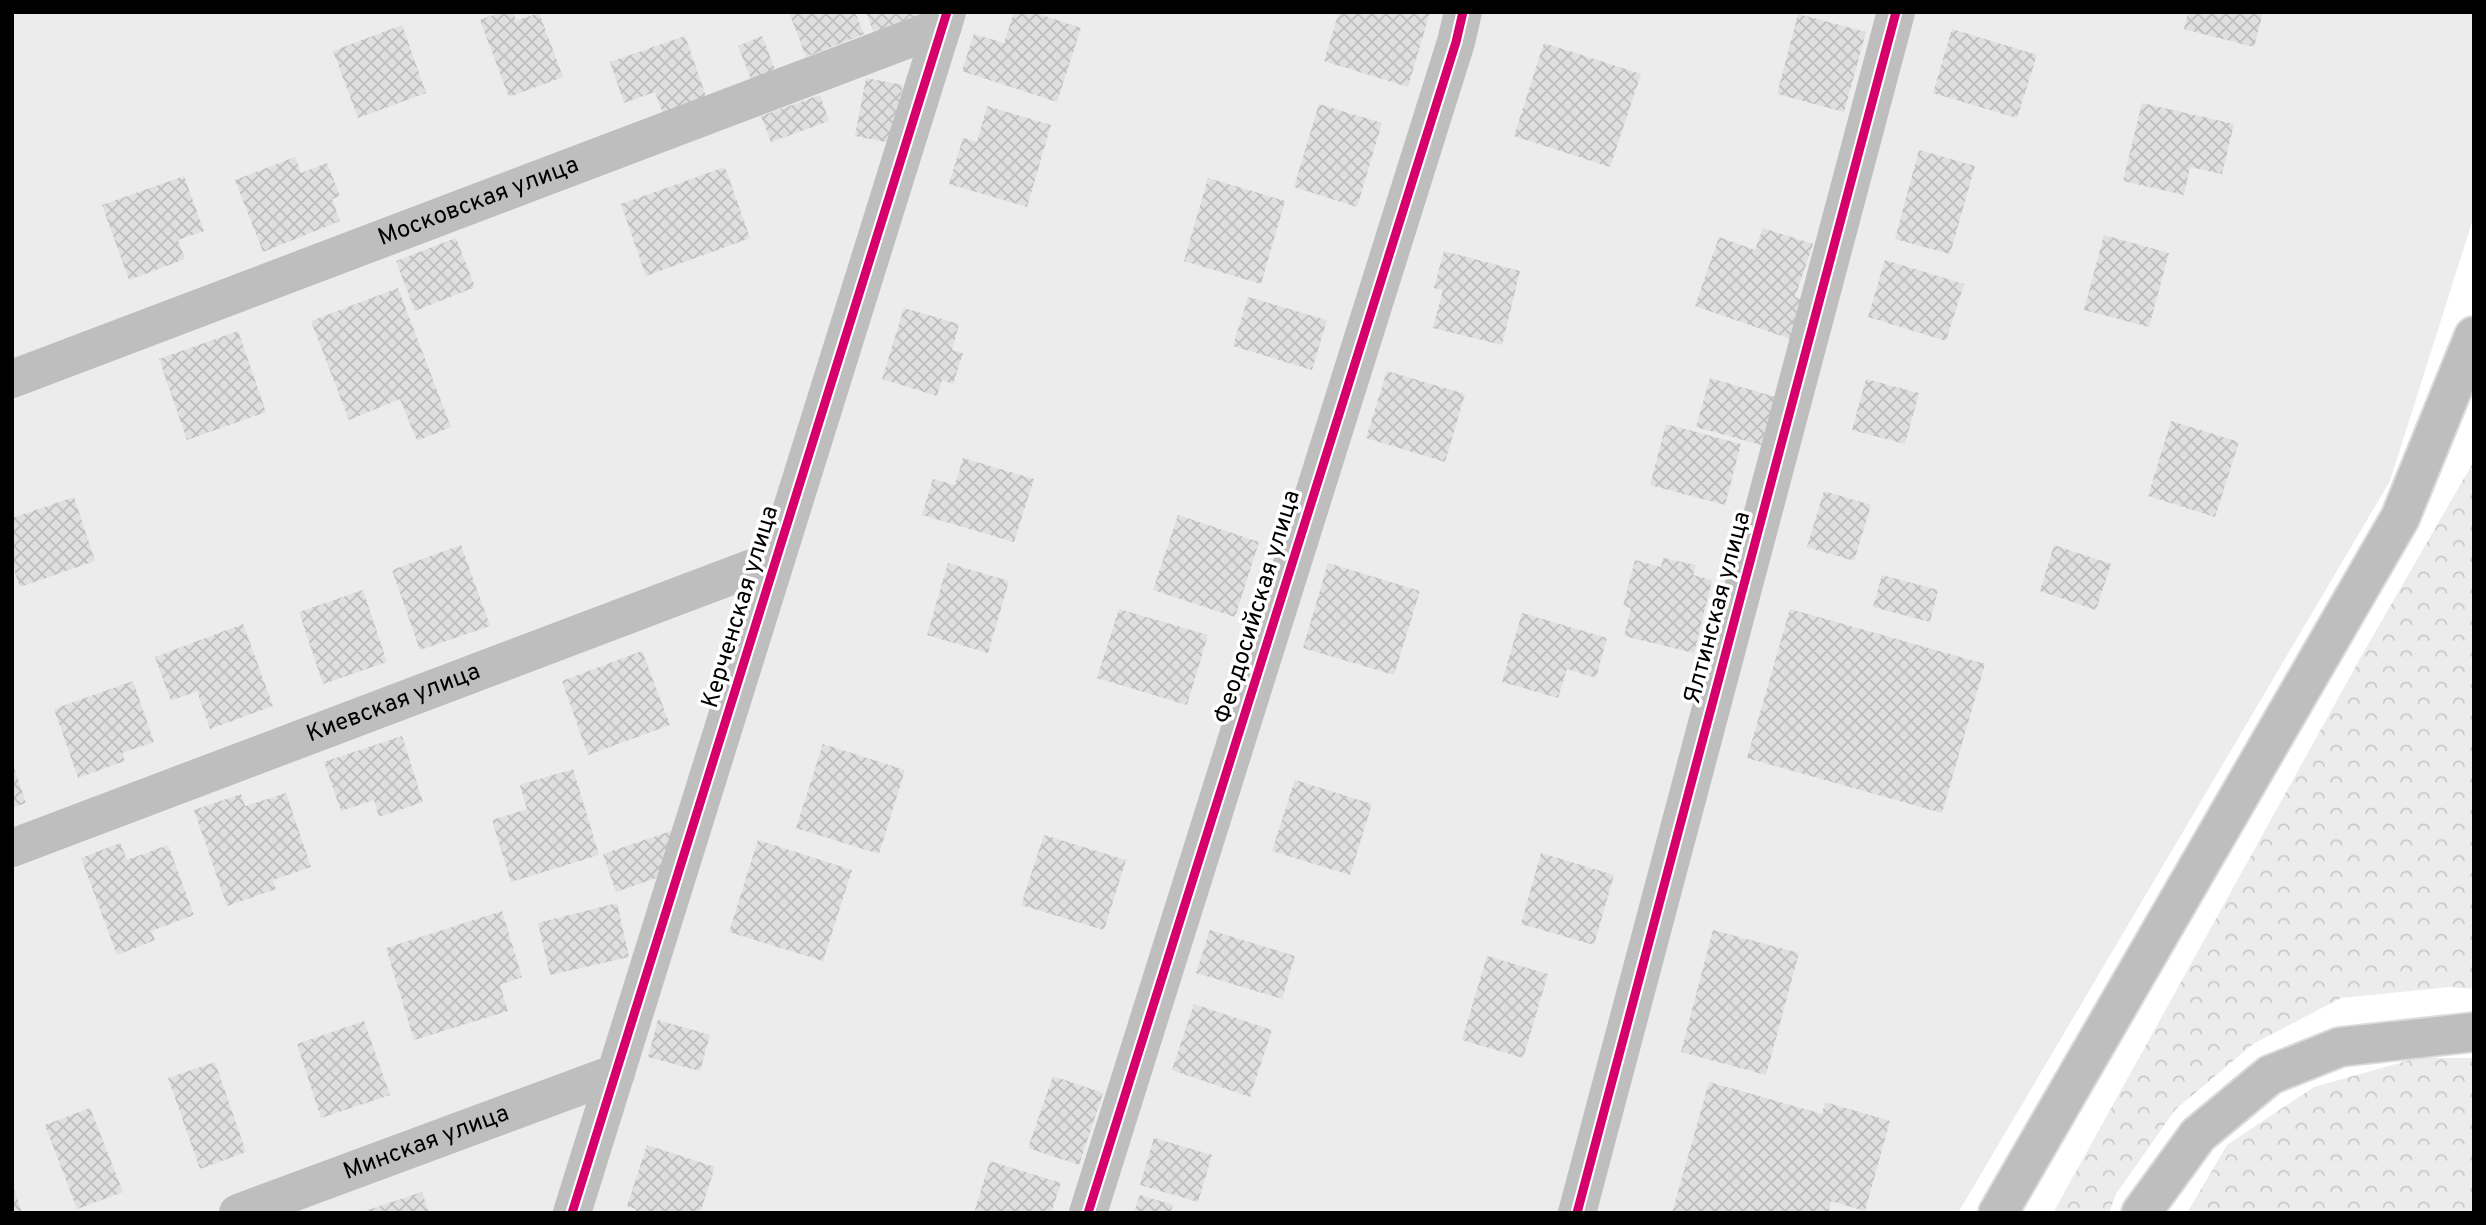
<svg xmlns="http://www.w3.org/2000/svg" width="2486" height="1225" font-family="Overpass,sans-serif">
  <style>
    .green { fill: #ececec }
    .forest { fill: url(#forest-crowns) }
    .building { fill: url(#building-cross-hatch) }
    .lines { fill: none; stroke-linecap: round; stroke-linejoin: round }
    .primary-casing { stroke: #dbdbdb; stroke-width: 42 }
    .street { stroke: #bebebe; stroke-width: 38 }
    .primary { stroke: #bebebe; stroke-width: 38 }
    .cycleway-casing { stroke: #fff; stroke-width: 13 }
    .cycleway { stroke: #d6006c; stroke-width: 9 }
    .labels { text-anchor: middle; dominant-baseline: central; stroke-width: 7; stroke-linejoin: round; paint-order: stroke }
    .street-label { font-size: 24px; fill: #000; stroke: #fff }
  </style>
  <defs>
    <pattern id="forest-crowns" width="20" height="18" patternUnits="userSpaceOnUse" patternTransform="scale(1.75)"><rect width="20" height="18" fill="#ececec"/><path d="M2 6a3 3 0 1 1 6 0M12 15a3 3 0 1 1 6 0" fill="none" stroke="#c9c9c9"/></pattern>
    <pattern id="building-cross-hatch" width="8" height="8" patternUnits="userSpaceOnUse" patternTransform="scale(1.75)"><rect width="8" height="8" fill="#dfdfdf"/><path d="M0 0l8 8M0 8l8-8" fill="none" stroke="#bebebe"/></pattern>
  </defs>
  <rect width="100%" height="100%" fill="#fff"/>
  <polygon class="green" points="12,12 2474,12 2474,216 2390,481 1958,1213 12,1213"/>
  <g class="forest">
    <polygon points="2474,461 2474,989 2450,987 2341,998 2253,1044 2175,1110 2116,1194 2109,1213 2053,1213 2362,655"/>
    <polygon points="2417,1058 2474,1058 2474,1213 2187,1213 2227,1145 2314,1087"/>
  </g>
  <g class="building">
    <polygon points="501,12 513,12 516,21 539,13 563,77 509,97 480,20"/>
    <polygon points="789,12 855,12 864,34 806,57"/>
    <polygon points="866,12 934,12 874,34"/>
    <polygon points="1014,12 1033,12 1081,28 1057,102 962,71 974,34 1004,43"/>
    <polygon points="1339,12 1430,12 1408,87 1324,61"/>
    <polygon points="2188,12 2263,12 2254,47 2184,29"/>
    <polygon points="1798,14 1866,32 1844,112 1777,94"/>
    <polygon points="402,25 426,93 358,118 333,51"/>
    <polygon points="1952,29 2037,55 2017,118 1933,93"/>
    <polygon points="685,36 708,102 664,117 655,92 624,103 610,62"/>
    <polygon points="762,36 776,72 752,82 738,46"/>
    <polygon points="1544,43 1641,74 1610,167 1514,136"/>
    <polygon points="866,78 903,85 891,143 855,136"/>
    <polygon points="820,95 829,121 771,142 761,116"/>
    <polygon points="2142,103 2234,124 2222,174 2190,167 2184,195 2123,181"/>
    <polygon points="1319,104 1382,123 1357,207 1294,187"/>
    <polygon points="987,106 1051,125 1027,207 949,184 963,138 977,142"/>
    <polygon points="1919,150 1975,166 1950,254 1895,239"/>
    <polygon points="295,157 301,173 327,163 340,196 332,199 340,221 263,252 235,180"/>
    <polygon points="725,167 750,238 646,276 621,204"/>
    <polygon points="184,176 204,231 178,240 185,259 129,280 102,205"/>
    <polygon points="1208,178 1285,201 1261,284 1184,261"/>
    <polygon points="1763,228 1813,244 1795,297 1803,300 1790,339 1695,306 1719,237 1755,250"/>
    <polygon points="2104,235 2169,253 2149,327 2084,310"/>
    <polygon points="456,238 475,287 415,311 396,261"/>
    <polygon points="1444,251 1520,271 1502,345 1433,328 1443,290 1434,288"/>
    <polygon points="1885,260 1964,284 1946,341 1868,317"/>
    <polygon points="398,288 451,427 417,441 400,399 349,420 311,321"/>
    <polygon points="1248,297 1327,320 1312,370 1233,346"/>
    <polygon points="904,308 959,324 952,350 963,353 953,384 942,380 937,396 882,379"/>
    <polygon points="238,331 266,412 187,440 159,359"/>
    <polygon points="1387,371 1465,394 1445,462 1366,438"/>
    <polygon points="1710,378 1779,398 1765,446 1696,427"/>
    <polygon points="1866,379 1919,393 1905,444 1852,430"/>
    <polygon points="2171,421 2239,442 2215,517 2148,496"/>
    <polygon points="1666,424 1741,444 1725,505 1650,485"/>
    <polygon points="963,458 1034,479 1014,542 922,515 933,479 955,485"/>
    <polygon points="1824,491 1871,505 1854,561 1807,547"/>
    <polygon points="74,497 95,561 20,587 12,564 12,518"/>
    <polygon points="1178,515 1259,542 1235,617 1153,590"/>
    <polygon points="461,545 490,626 420,650 392,570"/>
    <polygon points="2054,545 2111,564 2096,610 2040,591"/>
    <polygon points="1663,558 1696,565 1693,575 1712,580 1694,653 1624,636 1631,608 1623,606 1635,560 1661,567"/>
    <polygon points="948,563 1009,581 988,653 927,635"/>
    <polygon points="1328,563 1420,591 1394,675 1303,648"/>
    <polygon points="1882,575 1938,590 1930,622 1873,607"/>
    <polygon points="363,590 387,662 323,684 299,612"/>
    <polygon points="1119,609 1208,635 1187,705 1097,678"/>
    <polygon points="1790,609 1985,664 1942,813 1747,758"/>
    <polygon points="1522,613 1607,638 1596,678 1567,669 1558,698 1502,682"/>
    <polygon points="243,624 273,706 210,729 197,691 171,701 155,657"/>
    <polygon points="642,651 670,725 588,755 562,681"/>
    <polygon points="133,681 154,742 122,753 125,761 78,778 54,709"/>
    <polygon points="402,736 423,802 379,817 374,800 341,811 324,762"/>
    <polygon points="823,744 905,770 879,854 796,828"/>
    <polygon points="12,762 26,803 12,808"/>
    <polygon points="573,769 599,855 511,882 492,820 527,809 520,785"/>
    <polygon points="1295,780 1372,804 1350,875 1272,851"/>
    <polygon points="286,793 311,867 273,880 276,889 227,906 194,810 241,794 245,806"/>
    <polygon points="680,828 665,875 616,892 603,854"/>
    <polygon points="1044,835 1126,860 1104,930 1021,905"/>
    <polygon points="758,840 852,870 823,961 729,932"/>
    <polygon points="120,843 127,860 168,845 194,915 151,931 155,940 117,955 81,858"/>
    <polygon points="1541,853 1614,875 1594,945 1521,924"/>
    <polygon points="617,903 629,957 550,975 538,923"/>
    <polygon points="502,911 522,977 500,985 508,1011 414,1040 386,948"/>
    <polygon points="1210,930 1295,956 1282,999 1196,973"/>
    <polygon points="1713,930 1799,953 1766,1075 1681,1052"/>
    <polygon points="1487,956 1548,974 1523,1058 1462,1040"/>
    <polygon points="1194,1004 1272,1030 1250,1097 1172,1070"/>
    <polygon points="658,1020 710,1035 700,1071 648,1057"/>
    <polygon points="364,1021 390,1095 321,1118 297,1044"/>
    <polygon points="215,1062 246,1152 200,1169 168,1078"/>
    <polygon points="1053,1076 1103,1093 1079,1165 1028,1148"/>
    <polygon points="1709,1082 1822,1114 1825,1102 1890,1121 1865,1211 1831,1201 1828,1213 1672,1213"/>
    <polygon points="90,1108 123,1192 77,1209 45,1125"/>
    <polygon points="1154,1138 1212,1155 1198,1202 1140,1185"/>
    <polygon points="647,1145 715,1167 700,1213 635,1213 636,1209 627,1206"/>
    <polygon points="990,1161 1061,1183 1051,1213 974,1213"/>
    <polygon points="13,1186 22,1213 12,1213"/>
    <polygon points="422,1192 429,1213 362,1213 362,1212"/>
    <polygon points="1140,1195 1173,1205 1170,1213 1134,1213"/>
  </g>
  <g class="lines">
    <defs>
      <g id="primary">
        <polyline points="1998,1213 2400,518 2474,336"/>
        <polyline points="2141,1213 2198,1135 2270,1075 2340,1047 2474,1032"/>
      </g>
    </defs>
    <use href="#primary" class="primary-casing"/>
    <g class="street">
      <path id="s1" d="M12,379L943,26"/>
      <path id="s2" d="M12,848L776,559"/>
      <path id="s3" d="M238,1213L616,1073"/>
      <polyline points="572,1213 947,12"/>
      <polyline points="1088,1213 1456,42 1463,12"/>
      <polyline points="1577,1213 1896,12"/>
    </g>
    <use href="#primary" class="primary"/>
    <defs>
      <g id="cycleway">
        <polyline points="572,1213 947,12"/>
        <polyline points="1088,1213 1456,42 1463,12"/>
        <polyline points="1577,1213 1896,12"/>
      </g>
    </defs>
    <use href="#cycleway" class="cycleway-casing"/>
    <use href="#cycleway" class="cycleway"/>
  </g>
  <g class="labels">
    <g class="street-label">
      <text stroke="none"><textPath href="#s1" startOffset="499">Московская улица</textPath></text>
      <text transform="translate(741 607) rotate(-73)">Керченская улица</text>
      <text transform="translate(1258 607) rotate(-73)">Феодосийская улица</text>
      <text transform="translate(1718 608) rotate(-75)">Ялтинская улица</text>
      <text stroke="none"><textPath href="#s2" startOffset="408">Киевская улица</textPath></text>
      <text stroke="none"><textPath href="#s3" startOffset="201">Минская улица</textPath></text>
    </g>
  </g>
  <rect width="2486" height="1225" fill="none" stroke="#000000" stroke-width="28"/>
</svg>
